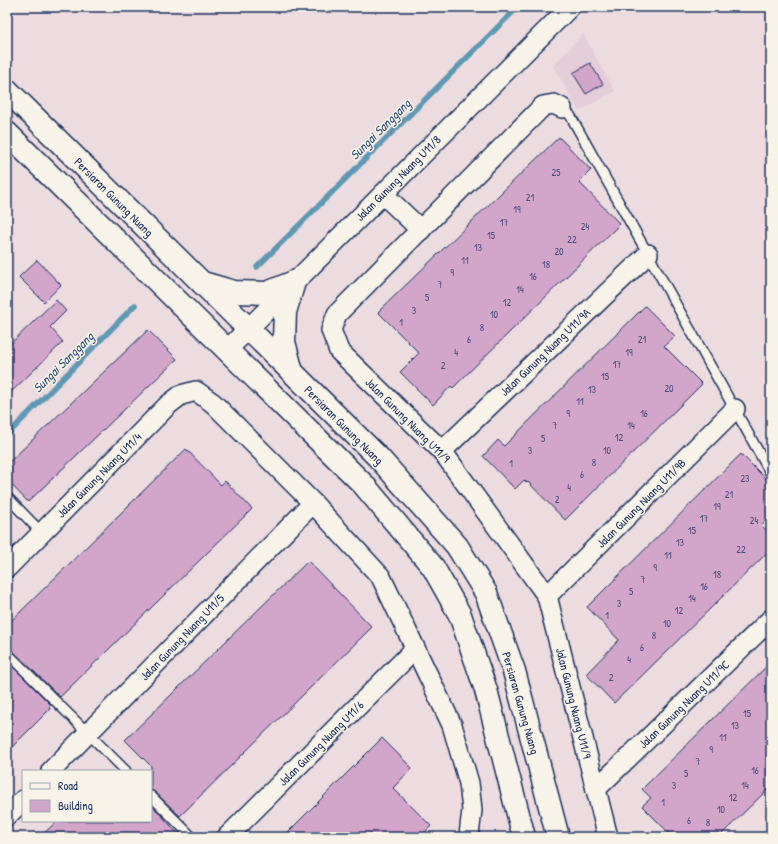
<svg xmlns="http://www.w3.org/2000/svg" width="778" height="844" font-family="'Patrick Hand',sans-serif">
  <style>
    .built { fill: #e4ccd9 }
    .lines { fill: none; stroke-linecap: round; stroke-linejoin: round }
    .stream { stroke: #6198b4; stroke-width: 5.5 }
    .building { fill: #d2a6cb; stroke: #1b2f5e }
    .service-casing { stroke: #1b2f5e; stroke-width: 12 }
    .minor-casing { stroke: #1b2f5e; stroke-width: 22 }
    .tertiary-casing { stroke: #1b2f5e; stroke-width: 25 }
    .service { stroke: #f7f3e8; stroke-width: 9 }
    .minor { stroke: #f7f3e8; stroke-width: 19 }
    .tertiary { stroke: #f7f3e8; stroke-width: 22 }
    .labels { text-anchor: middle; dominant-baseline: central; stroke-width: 3; stroke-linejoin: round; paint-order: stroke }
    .number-label { font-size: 10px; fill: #494d79 }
    .street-label { font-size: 12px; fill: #1b2f5e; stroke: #f7f3e8 }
    .water-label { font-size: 13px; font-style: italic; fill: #32527b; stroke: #f7f3e8 }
  </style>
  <rect width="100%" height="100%" fill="#ecdcdf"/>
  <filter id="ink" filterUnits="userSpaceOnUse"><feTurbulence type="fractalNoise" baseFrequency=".025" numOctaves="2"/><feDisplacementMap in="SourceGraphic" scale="8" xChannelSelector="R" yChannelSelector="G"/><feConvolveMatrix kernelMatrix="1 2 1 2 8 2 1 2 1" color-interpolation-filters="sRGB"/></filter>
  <g filter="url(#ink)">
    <polygon class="built" points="583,34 615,91 579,111 553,66"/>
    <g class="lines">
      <g class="stream">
        <polyline points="257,267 518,7"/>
        <polyline points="7,435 135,305"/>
      </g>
    </g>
    <g class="building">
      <polygon points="590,63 603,84 586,94 573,73"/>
      <polygon points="559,137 591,170 579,182 620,224 464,377 453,388 451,386 433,405 400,372 419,353 378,312"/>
      <polygon points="37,260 61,285 44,302 19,277"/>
      <polygon points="56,300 66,311 50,327 63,342 7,396 7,347"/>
      <polygon points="645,306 675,336 664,346 702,384 565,520 528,482 527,483 524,480 515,489 483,456 498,440 504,446"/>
      <polygon points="148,330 177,359 28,502 7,480 7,464"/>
      <polygon points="186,449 221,485 225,481 252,509 60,697 11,649 7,647 7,625"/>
      <polygon points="741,454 769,482 771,494 771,515 761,525 771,535 771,549 614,703 586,674 619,640 587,607"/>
      <polygon points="308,561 372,627 180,816 155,792 151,790 151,766 125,740"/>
      <polygon points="7,661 51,705 49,707 50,709 7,752"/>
      <polygon points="771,662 771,786 719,837 673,837 642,806 651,798 642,789"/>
      <polygon points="382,738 412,768 393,788 431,826 420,837 283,837"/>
      <polygon points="151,804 181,837 40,837 57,821 151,821"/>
    </g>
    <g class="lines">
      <defs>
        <g id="service">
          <polyline points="562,108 570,115 771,474"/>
          <polyline points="7,497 42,533"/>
          <polyline points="7,653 126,771"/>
          <polyline points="151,796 192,837"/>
        </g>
        <g id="minor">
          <polyline points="562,108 554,104 543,106 337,314 331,330 339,351 442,451 547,596 608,837"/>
          <polyline points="383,194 421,230"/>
          <polyline points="227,350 570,7"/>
          <polyline points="442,451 648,254"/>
          <polyline points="7,568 168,405 181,395 196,391 213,403 313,503 381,577 452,725 469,783 472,810 469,835 468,837"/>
          <polyline points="547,596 735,409"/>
          <polyline points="51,771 313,503"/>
          <polyline points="596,789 771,619"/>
          <polyline points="7,816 23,800"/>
          <polyline points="227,837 415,649"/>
        </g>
        <g id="tertiary">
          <polyline points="7,90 379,458 457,546 486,593 514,671 558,837"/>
          <polyline points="7,133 363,484 433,567 460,615 486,690 524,837"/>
          <polyline points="203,283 234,292 267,293 294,282"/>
          <polyline points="292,372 284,342 285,312 294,282"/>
        </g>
      </defs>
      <use href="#service" class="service-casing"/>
      <use href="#minor" class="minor-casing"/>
      <use href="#tertiary" class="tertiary-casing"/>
      <use href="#service" class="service"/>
      <use href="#minor" class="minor"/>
      <use href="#tertiary" class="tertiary"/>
    </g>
  </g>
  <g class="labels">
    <g class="number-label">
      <text x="556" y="172">25</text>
      <text x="530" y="197">21</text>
      <text x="517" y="209">19</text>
      <text x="504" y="222">17</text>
      <text x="585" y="226">24</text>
      <text x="491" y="235">15</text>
      <text x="572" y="239">22</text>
      <text x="478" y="247">13</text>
      <text x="559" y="251">20</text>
      <text x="465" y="260">11</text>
      <text x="546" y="264">18</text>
      <text x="452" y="272">9</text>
      <text x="533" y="276">16</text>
      <text x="440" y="284">7</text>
      <text x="520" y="289">14</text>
      <text x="427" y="297">5</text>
      <text x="507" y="302">12</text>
      <text x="414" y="310">3</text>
      <text x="494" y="314">10</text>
      <text x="401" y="322">1</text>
      <text x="482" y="327">8</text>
      <text x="469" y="339">6</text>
      <text x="642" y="339">21</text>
      <text x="456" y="352">4</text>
      <text x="629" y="352">19</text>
      <text x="617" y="364">17</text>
      <text x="443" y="365">2</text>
      <text x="605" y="376">15</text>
      <text x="669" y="388">20</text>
      <text x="592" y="389">13</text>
      <text x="580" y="401">11</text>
      <text x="568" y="413">9</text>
      <text x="644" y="413">16</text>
      <text x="555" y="425">7</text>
      <text x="631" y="425">14</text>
      <text x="619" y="437">12</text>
      <text x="543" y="438">5</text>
      <text x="530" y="450">3</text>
      <text x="607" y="450">10</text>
      <text x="594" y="462">8</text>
      <text x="511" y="463">1</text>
      <text x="582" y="474">6</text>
      <text x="745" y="478">23</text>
      <text x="569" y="487">4</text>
      <text x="729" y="494">21</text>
      <text x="557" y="499">2</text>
      <text x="717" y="506">19</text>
      <text x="704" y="518">17</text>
      <text x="754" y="520">24</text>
      <text x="692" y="530">15</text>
      <text x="680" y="542">13</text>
      <text x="741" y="549">22</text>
      <text x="668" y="555">11</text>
      <text x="655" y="567">9</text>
      <text x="717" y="574">18</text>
      <text x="643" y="579">7</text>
      <text x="704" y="586">16</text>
      <text x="631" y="591">5</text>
      <text x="692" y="598">14</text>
      <text x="619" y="603">3</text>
      <text x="679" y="610">12</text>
      <text x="607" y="615">1</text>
      <text x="667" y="623">10</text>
      <text x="654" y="635">8</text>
      <text x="642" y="647">6</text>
      <text x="629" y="659">4</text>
      <text x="611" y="677">2</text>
      <text x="747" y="713">15</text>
      <text x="735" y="725">13</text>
      <text x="723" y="737">11</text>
      <text x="711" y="749">9</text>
      <text x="698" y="761">7</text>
      <text x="755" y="770">16</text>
      <text x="686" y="773">5</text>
      <text x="674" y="785">3</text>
      <text x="745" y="785">14</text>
      <text x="733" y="797">12</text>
      <text x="663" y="802">1</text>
      <text x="721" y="809">10</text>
      <text x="689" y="820">6</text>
      <text x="708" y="822">8</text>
    </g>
    <g class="street-label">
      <text transform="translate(398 178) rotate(-45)">Jalan Gunung Nuang U11/8</text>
      <text transform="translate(114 197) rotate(45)">Persiaran Gunung Nuang</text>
      <text transform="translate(545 352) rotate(-44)">Jalan Gunung Nuang U11/9A</text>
      <text transform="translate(408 420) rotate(45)">Jalan Gunung Nuang U11/9</text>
      <text transform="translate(344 425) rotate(45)">Persiaran Gunung Nuang</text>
      <text transform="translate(99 475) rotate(-45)">Jalan Gunung Nuang U11/4</text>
      <text transform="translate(641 503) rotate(-45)">Jalan Gunung Nuang U11/9B</text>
      <text transform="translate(182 637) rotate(-46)">Jalan Gunung Nuang U11/5</text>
      <text transform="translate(521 703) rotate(74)">Persiaran Gunung Nuang</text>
      <text transform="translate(574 703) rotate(76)">Jalan Gunung Nuang U11/9</text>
      <text transform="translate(684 704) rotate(-44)">Jalan Gunung Nuang U11/9C</text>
      <text transform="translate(321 743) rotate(-45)">Jalan Gunung Nuang U11/6</text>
    </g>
    <g class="water-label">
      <text transform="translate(380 129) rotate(-45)">Sungai Sanggang</text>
      <text transform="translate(63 362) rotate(-45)">Sungai Sanggang</text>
    </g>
  </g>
  <rect width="778" height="844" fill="none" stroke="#f7f3e8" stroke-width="24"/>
  <rect x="12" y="12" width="754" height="820" fill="none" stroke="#1b2f5e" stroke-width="1.5" filter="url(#ink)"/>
  <rect x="22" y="770" width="130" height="52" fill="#f7f3e8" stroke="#9fa5b1"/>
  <rect x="30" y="783" width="20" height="6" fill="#f7f3e8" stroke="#9fa5b1"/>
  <text x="58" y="790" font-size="12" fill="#1b2f5e">Road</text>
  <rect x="30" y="800" width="20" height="12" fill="#d2a6cb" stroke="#9fa5b1"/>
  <text x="58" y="810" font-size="12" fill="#1b2f5e">Building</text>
</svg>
